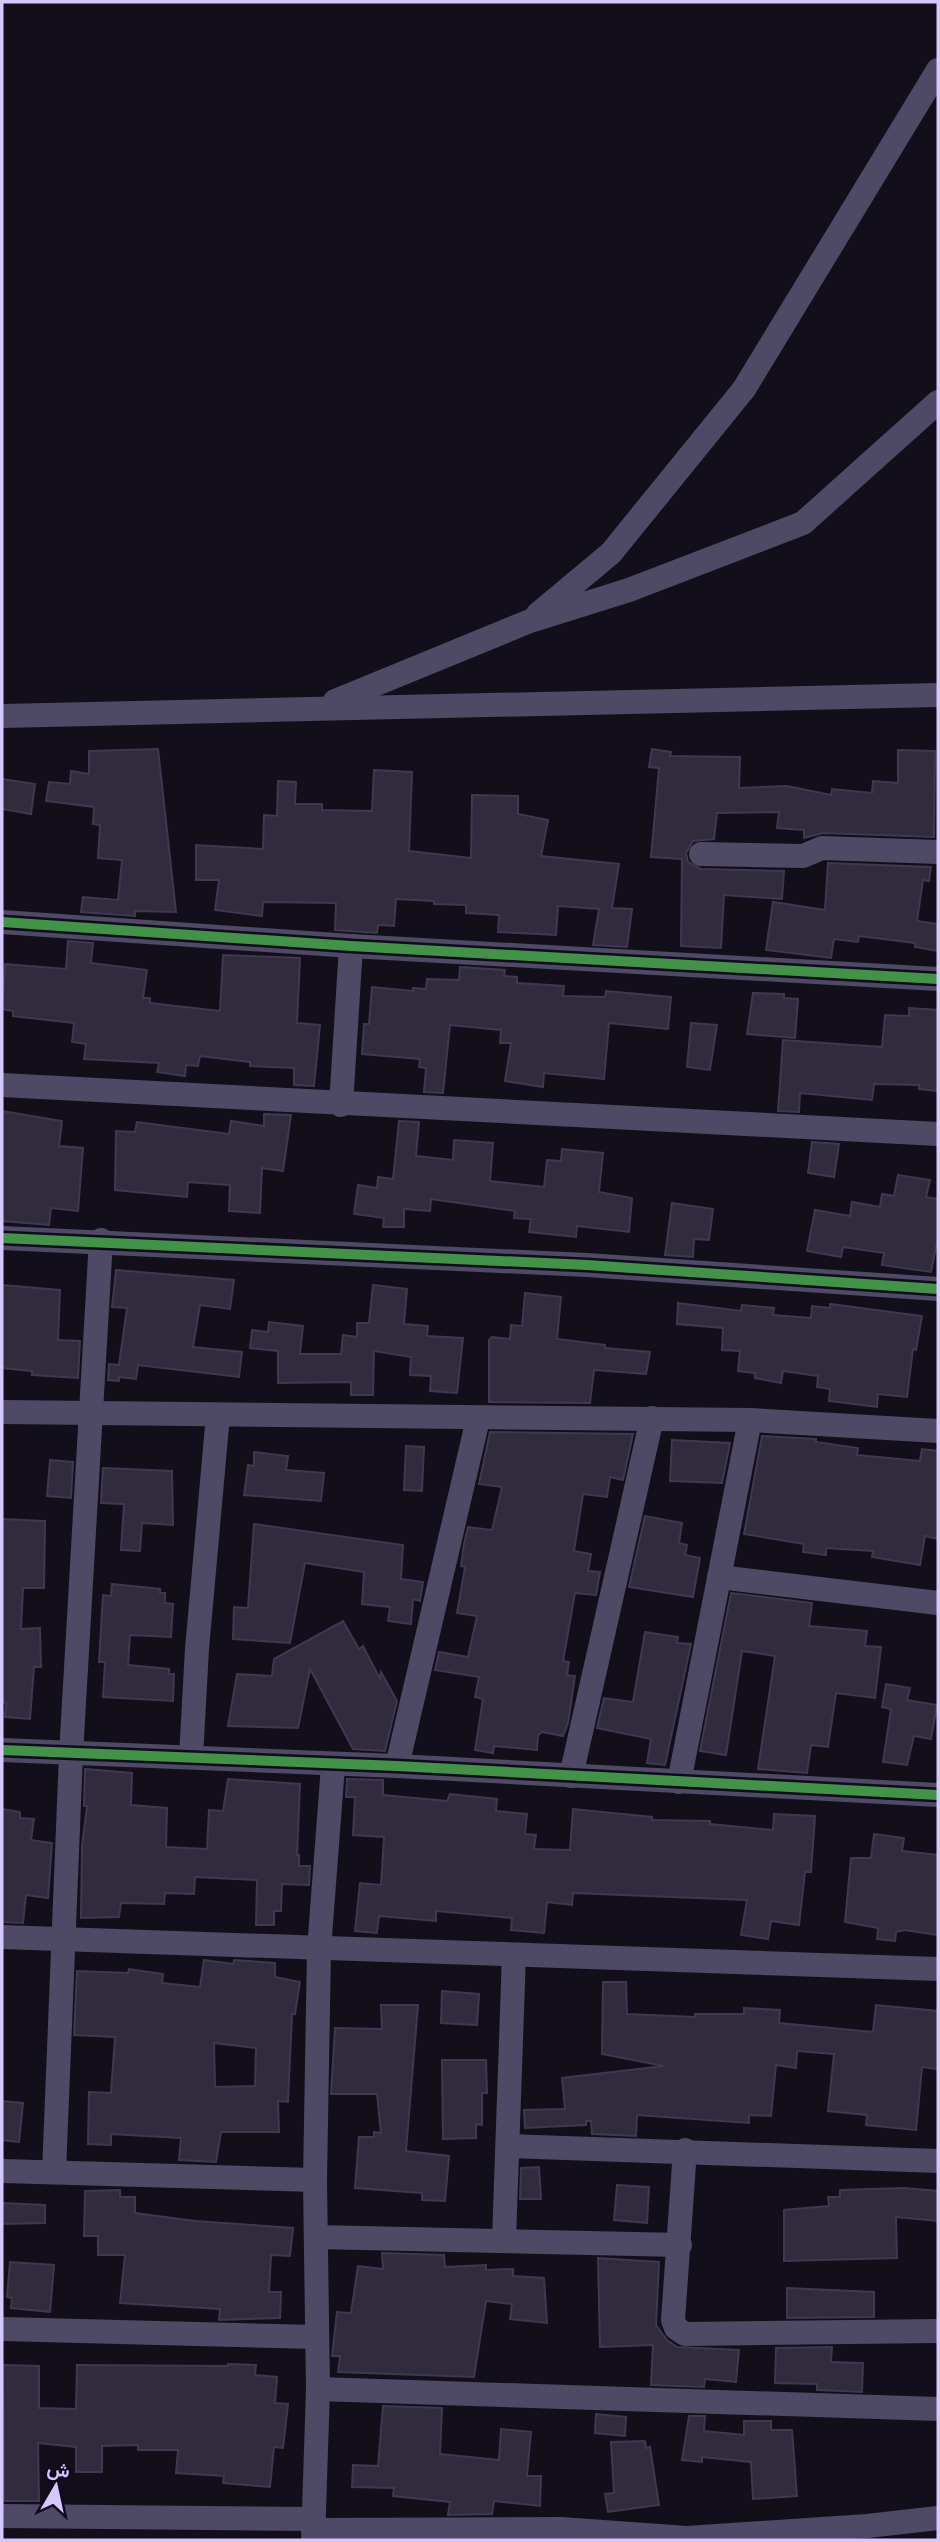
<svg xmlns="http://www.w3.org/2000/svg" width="940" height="2542" font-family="Figtree,Vazirmatn,sans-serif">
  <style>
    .building { fill: #312b3e; stroke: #403850; stroke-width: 2; fill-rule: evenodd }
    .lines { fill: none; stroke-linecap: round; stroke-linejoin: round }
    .minor { stroke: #4e4964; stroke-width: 24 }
    .cycleway-casing { stroke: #110a1f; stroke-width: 15 }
    .cycleway { stroke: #419447; stroke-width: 10 }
  </style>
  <rect width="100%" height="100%" fill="#120f1a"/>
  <g class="building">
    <polygon points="158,749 176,912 135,911 135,916 81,912 83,897 118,900 122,860 98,858 100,825 93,824 94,807 46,801 49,782 70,784 71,771 89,774 89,751"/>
    <polygon points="652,749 671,752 670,756 740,757 739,788 787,786 831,795 832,789 872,793 873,781 898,783 898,750 935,751 934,837 823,833 804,838 804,830 777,828 779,812 717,813 714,839 693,841 686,853 688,862 701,869 784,871 782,899 724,895 721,948 681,946 682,859 651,857 659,768 649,767"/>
    <polygon points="374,770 412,772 409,851 471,858 472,795 518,796 518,814 548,820 541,856 619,864 612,908 632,909 627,947 593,945 599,909 558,906 556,935 498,932 499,915 466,913 466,905 434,904 434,901 396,899 394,926 378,925 377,933 335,930 336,903 263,902 262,916 215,910 219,880 196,880 196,845 263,849 264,815 277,816 278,781 296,782 295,804 322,804 322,810 372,811"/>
    <polygon points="2,779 35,784 31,814 2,809"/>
    <polygon points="828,863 931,867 929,881 923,880 917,921 938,924 938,951 915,947 915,943 859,936 858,942 834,939 831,958 766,950 773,902 825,910"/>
    <polygon points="68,941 93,943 91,963 147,970 143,998 150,998 150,1003 220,1011 223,955 300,958 297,1023 320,1025 314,1086 294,1085 294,1068 250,1066 250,1062 200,1056 198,1066 186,1065 185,1076 157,1072 159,1063 84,1059 86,1044 72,1042 74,1023 13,1016 13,1011 2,1009 5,964 66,969"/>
    <polygon points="460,967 505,970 504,976 517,977 517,983 564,986 563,996 605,997 606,991 671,997 668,1029 609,1023 604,1079 544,1073 543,1087 505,1081 511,1043 500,1043 501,1030 450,1025 443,1093 424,1092 426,1068 419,1067 420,1059 362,1054 364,1024 369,1024 372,987 413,991 413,988 426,989 427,979 459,980"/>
    <polygon points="753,993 784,994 784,998 798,999 795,1038 747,1034"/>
    <polygon points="909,1008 938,1010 938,1091 919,1089 919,1085 874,1084 872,1100 800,1093 799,1112 778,1111 783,1040 882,1047 885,1015 909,1016"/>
    <polygon points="691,1023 717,1025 710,1070 687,1067"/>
    <polygon points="2,1111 62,1121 59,1146 83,1148 78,1211 51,1208 49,1225 2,1221"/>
    <polygon points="264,1114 291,1115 283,1171 262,1168 260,1213 229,1211 230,1185 188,1182 187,1197 115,1190 116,1131 135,1132 137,1122 229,1134 231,1121 264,1126"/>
    <polygon points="399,1121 419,1122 416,1156 453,1160 454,1140 493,1143 490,1181 544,1187 547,1160 561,1161 562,1149 603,1153 599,1192 632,1198 629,1232 577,1226 576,1237 529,1232 531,1219 514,1218 515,1211 431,1199 430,1211 404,1209 404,1227 383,1227 384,1218 354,1214 358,1185 377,1188 378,1177 393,1179"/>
    <polygon points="812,1142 839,1144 834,1177 808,1173"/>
    <polygon points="898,1175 930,1180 926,1197 938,1199 938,1237 931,1272 882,1265 884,1253 843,1247 841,1257 807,1251 815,1210 850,1216 852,1202 880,1207 882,1194 894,1196"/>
    <polygon points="672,1203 713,1209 709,1240 694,1239 693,1257 665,1255"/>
    <polygon points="116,1270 234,1280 230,1309 200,1305 193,1347 242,1352 239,1377 138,1365 136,1379 119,1377 119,1381 108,1380 109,1364 119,1365 127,1308 112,1307"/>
    <polygon points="2,1285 60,1290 58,1340 80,1341 78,1378 32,1375 32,1371 2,1368"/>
    <polygon points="373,1285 407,1289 404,1324 428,1326 427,1336 463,1338 457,1393 430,1391 431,1376 410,1375 411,1357 374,1351 373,1395 351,1395 351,1382 278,1383 278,1351 250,1348 252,1330 268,1332 269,1322 303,1326 300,1354 341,1354 343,1335 357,1337 357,1323 369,1323"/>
    <polygon points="525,1293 561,1297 557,1339 605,1345 605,1348 650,1352 646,1374 594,1370 590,1403 489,1402 489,1340 492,1337 510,1339 511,1325 522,1326"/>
    <polygon points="678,1303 741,1311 742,1305 774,1308 773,1315 811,1318 812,1306 830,1308 830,1304 922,1316 916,1350 913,1349 907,1397 878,1394 877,1407 829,1401 830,1389 817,1387 818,1376 783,1371 781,1383 755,1378 755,1373 738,1371 740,1351 722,1350 723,1328 677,1324"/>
    <polygon points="490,1432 633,1434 623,1480 610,1477 607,1497 583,1494 574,1551 591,1554 588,1571 600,1572 596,1595 575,1593 563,1661 569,1662 567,1675 575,1676 568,1723 563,1736 542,1732 538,1735 537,1750 494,1746 493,1753 475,1750 483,1699 475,1697 479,1677 435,1670 439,1652 468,1657 477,1616 457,1613 465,1567 461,1566 464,1544 468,1527 492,1530 502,1487 479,1484"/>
    <polygon points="762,1436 816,1439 816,1442 858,1448 857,1455 920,1461 922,1449 938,1451 938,1539 925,1536 920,1565 872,1557 873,1551 826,1548 826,1555 803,1552 804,1544 744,1534"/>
    <polygon points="672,1440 730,1443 722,1483 670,1481"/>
    <polygon points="406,1446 424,1447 422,1491 404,1490"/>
    <polygon points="254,1452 288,1456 286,1470 324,1473 321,1501 244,1495 248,1465 254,1466"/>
    <polygon points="50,1460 73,1462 71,1498 47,1496"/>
    <polygon points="103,1468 172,1471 173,1525 142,1523 140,1551 121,1550 124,1504 101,1503"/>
    <polygon points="645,1516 682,1523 679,1543 687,1545 685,1555 700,1558 693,1597 629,1587"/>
    <polygon points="2,1519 45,1521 44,1588 23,1588 21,1629 40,1628 41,1667 34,1667 30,1719 5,1717 6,1703 2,1702"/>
    <polygon points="254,1524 403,1545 401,1579 423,1582 420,1601 413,1599 411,1624 388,1621 390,1607 362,1604 364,1572 305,1563 290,1643 233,1639 234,1607 248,1608"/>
    <polygon points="112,1584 160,1589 160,1593 165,1593 165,1603 173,1604 171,1637 130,1635 128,1665 169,1669 169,1674 174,1674 173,1701 103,1697 105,1662 99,1662 103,1595 111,1596"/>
    <polygon points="731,1593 812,1603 809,1626 867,1631 865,1646 881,1647 875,1698 836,1693 828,1747 811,1745 807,1773 758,1769 775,1656 742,1651 726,1755 700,1751"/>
    <polygon points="343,1621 359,1649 363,1646 380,1679 381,1672 397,1701 385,1751 353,1749 310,1669 298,1728 228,1726 237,1674 272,1676 274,1659"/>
    <polygon points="645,1632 678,1637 677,1643 691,1644 665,1765 647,1763 651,1739 597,1728 604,1698 633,1702"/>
    <polygon points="886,1684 910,1688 907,1700 937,1705 931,1739 914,1736 907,1765 883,1762 891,1709 882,1707"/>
    <polygon points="85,1769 132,1773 131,1805 167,1808 166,1847 207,1849 209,1810 223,1811 228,1779 300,1784 297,1855 299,1855 299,1866 310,1866 309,1885 282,1884 281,1911 274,1911 274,1925 256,1925 257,1880 195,1877 194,1894 165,1893 164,1904 121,1903 119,1917 81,1918 82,1846 87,1806 84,1806"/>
    <polygon points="347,1779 383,1780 383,1795 447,1801 450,1794 497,1799 496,1811 527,1814 525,1834 536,1835 534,1849 570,1850 573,1809 652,1817 652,1820 710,1821 710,1824 773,1830 774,1814 815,1816 811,1872 805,1872 799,1925 771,1921 768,1939 741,1935 747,1900 573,1893 572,1905 547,1902 544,1933 511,1930 512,1918 436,1911 436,1921 379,1916 377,1933 355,1931 360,1883 381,1885 384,1837 353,1835 355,1797 346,1797"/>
    <polygon points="2,1809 20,1812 20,1818 34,1819 31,1840 52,1843 48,1898 26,1895 23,1923 2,1922"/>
    <polygon points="874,1834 904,1838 902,1851 938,1855 938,1935 905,1930 896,1932 895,1941 877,1939 878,1928 845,1922 851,1858 871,1858"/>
    <path d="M204,1960L233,1964L234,1960L275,1963V1977L300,1982L295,2014H292L288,2102L278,2101L279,2132H221L216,2162L179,2160L181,2138L111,2134V2145L88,2144L89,2092L111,2093L115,2037L74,2035L77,1971L128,1973L129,1969L163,1974L162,1983L200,1987ZM214,2043L256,2048L255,2086L215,2087Z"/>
    <polygon points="603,1982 626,1982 627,2014 695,2017 695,2014 744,2014 744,2008 780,2010 779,2023 873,2032 876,2005 938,2011 938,2069 922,2067 916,2130 866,2125 867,2115 828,2111 834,2054 797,2051 796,2068 776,2065 771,2116 749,2115 749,2123 637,2115 636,2136 592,2134 591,2121 586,2121 586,2125 525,2128 524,2110 565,2109 562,2078 664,2066 602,2054"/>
    <polygon points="442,1991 479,1994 477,2025 441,2023"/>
    <polygon points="381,2005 418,2005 406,2151 449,2156 445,2201 422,2200 422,2193 355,2188 359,2137 374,2137 374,2132 381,2133 377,2094 331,2094 335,2028 382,2029"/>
    <polygon points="442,2060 486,2060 487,2093 482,2093 482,2125 476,2124 476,2138 443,2139"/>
    <polygon points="2,2101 23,2103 19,2142 2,2140"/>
    <polygon points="539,2167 541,2199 520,2199 521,2168"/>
    <polygon points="617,2185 649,2187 647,2223 614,2220"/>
    <polygon points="904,2188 938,2191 938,2221 896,2217 897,2258 784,2261 784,2210 829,2206 828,2197 840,2197 840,2190"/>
    <polygon points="120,2190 120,2197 135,2197 135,2213 195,2221 293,2228 290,2256 271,2255 269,2292 281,2292 280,2318 219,2320 220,2309 120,2303 125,2255 98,2255 98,2236 84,2236 85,2191"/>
    <polygon points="2,2203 45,2205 45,2223 2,2224"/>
    <polygon points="382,2253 444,2255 445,2267 486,2265 486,2270 513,2269 513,2276 544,2278 547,2323 510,2319 512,2304 486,2301 474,2377 338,2372 340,2356 332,2356 337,2312 351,2313 358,2266 383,2269"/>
    <polygon points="598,2258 659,2262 656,2325 667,2340 677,2347 739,2350 736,2382 705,2379 704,2387 651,2385 653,2345 600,2347"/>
    <polygon points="10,2262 54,2265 50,2312 11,2308 12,2298 7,2297"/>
    <polygon points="787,2288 874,2292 874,2317 787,2318"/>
    <polygon points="832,2347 831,2362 863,2363 862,2392 817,2390 817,2384 775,2383 776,2348"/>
    <polygon points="228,2364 256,2365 255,2375 277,2377 275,2403 288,2404 283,2448 274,2447 270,2487 223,2483 224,2476 176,2473 178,2450 138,2450 138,2445 102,2446 102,2472 76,2472 76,2447 38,2443 39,2501 4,2501 3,2365 39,2366 39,2408 76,2409 77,2365 228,2366"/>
    <polygon points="383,2406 442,2408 440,2454 499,2460 501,2429 531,2432 527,2476 541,2476 540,2506 494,2501 492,2514 448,2515 450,2502 393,2496 394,2488 352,2487 353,2465 378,2466"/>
    <polygon points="596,2414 626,2417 625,2436 595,2433"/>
    <polygon points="689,2416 705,2416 704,2431 744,2435 744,2421 771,2421 771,2430 792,2430 797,2496 753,2499 751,2462 702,2457 702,2462 682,2460"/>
    <polygon points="645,2441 646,2448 650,2447 659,2505 608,2512 605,2494 614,2493 611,2442"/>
  </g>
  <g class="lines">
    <g class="minor">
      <polyline points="538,614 611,553 744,389 938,70"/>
      <polyline points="335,701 530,621 629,590 803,523 938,402"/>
      <polyline points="2,716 938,695"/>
      <polyline points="701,854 803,856 822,848 938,852"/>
      <polyline points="2,922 351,946 938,979"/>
      <polyline points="2,1085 938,1134"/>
      <polyline points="341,1105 351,946"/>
      <polyline points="2,1238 587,1265 938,1289"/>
      <polyline points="2,1412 750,1420 938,1431"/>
      <polyline points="719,1577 938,1603"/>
      <polyline points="2,1750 397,1766 938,1795"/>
      <polyline points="191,1757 197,1649 218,1415"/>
      <polyline points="397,1766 478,1419"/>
      <polyline points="571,1776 652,1418"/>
      <polyline points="679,1782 750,1420"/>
      <polyline points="2,1937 938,1969"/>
      <polyline points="508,2146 938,2161"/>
      <polyline points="685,2150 673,2320 676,2328 685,2334 938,2331"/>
      <polyline points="2,2171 315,2180"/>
      <polyline points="54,2172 71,1754 101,1240"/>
      <polyline points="316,2237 680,2245"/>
      <polyline points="504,2239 514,1955"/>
      <polyline points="2,2329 317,2337"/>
      <polyline points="318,2389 938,2409"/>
      <polyline points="2,2516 313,2519"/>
      <polyline points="313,2530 561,2529 687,2538 867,2526 938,2518"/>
      <polyline points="313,2540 318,2389 315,2180 319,1949 333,1766"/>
    </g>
    <defs>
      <g id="cycleway">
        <polyline points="2,922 351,946 938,979"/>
        <polyline points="2,1238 587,1265 938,1289"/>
        <polyline points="2,1750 397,1766 938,1795"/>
      </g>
    </defs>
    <use href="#cycleway" class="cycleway-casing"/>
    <use href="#cycleway" class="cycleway"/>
  </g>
  <rect width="940" height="2542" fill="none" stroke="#d6c8ff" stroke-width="7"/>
  <g transform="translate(56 2486) rotate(9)" stroke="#110a1f" stroke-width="5" paint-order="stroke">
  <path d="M0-5L12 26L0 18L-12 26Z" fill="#d6c8ff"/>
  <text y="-10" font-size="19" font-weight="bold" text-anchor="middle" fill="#d6c8ff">ش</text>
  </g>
</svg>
